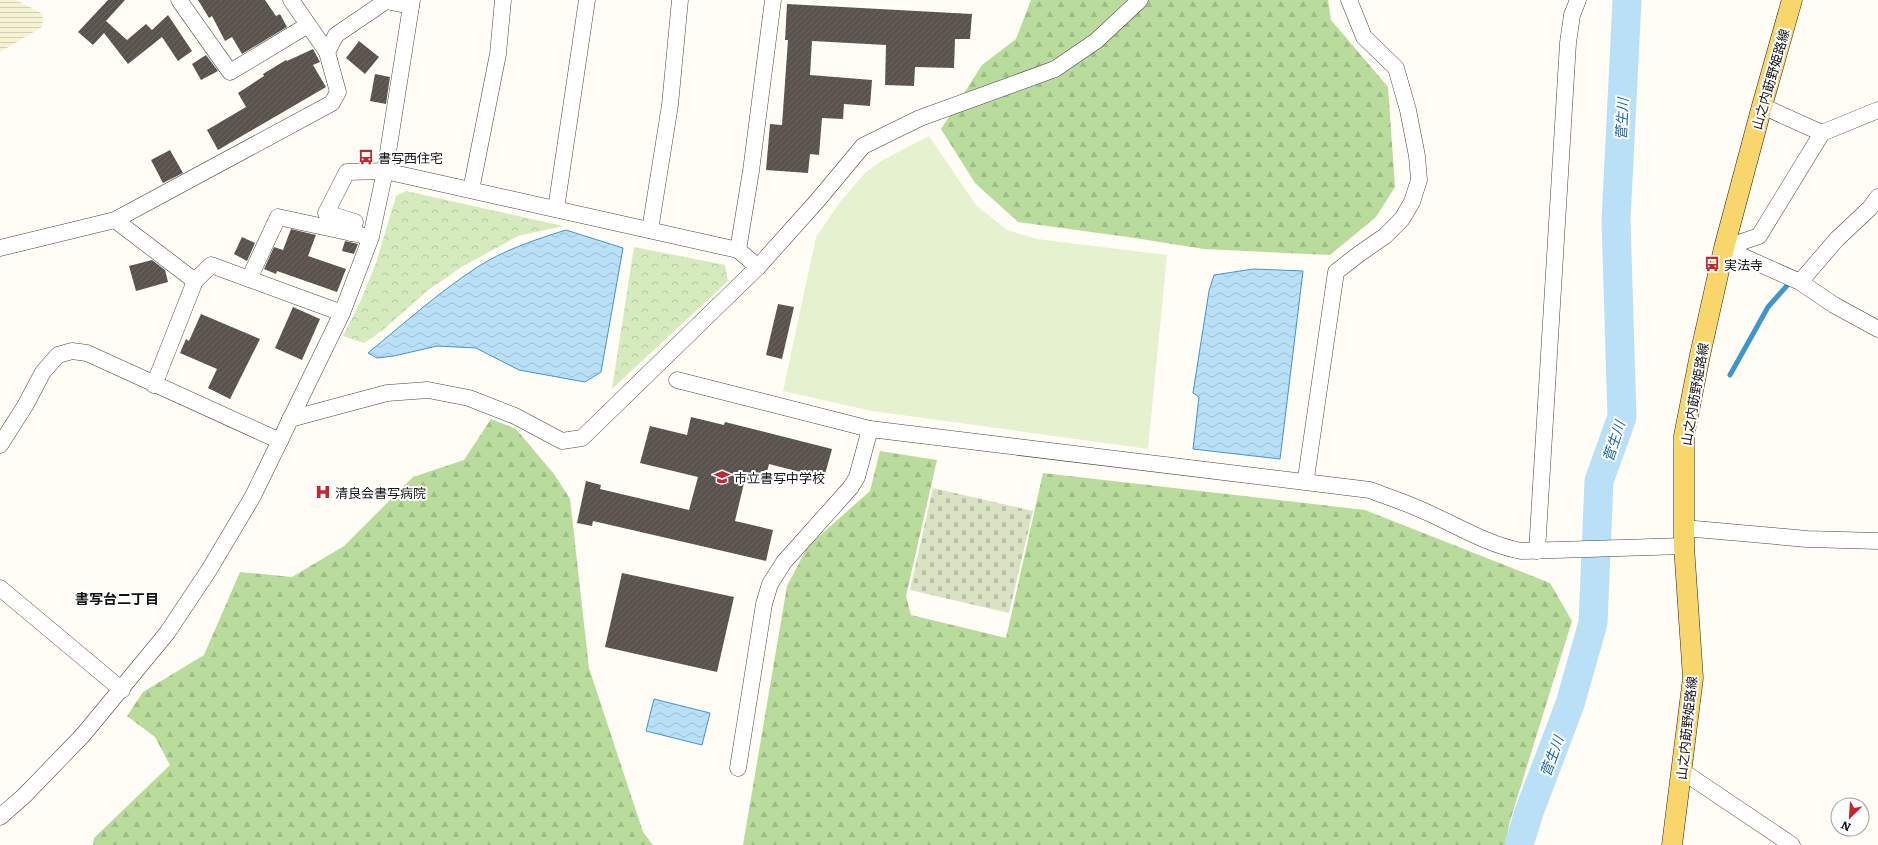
<svg xmlns="http://www.w3.org/2000/svg" width="1878" height="845" font-family="Literata,'Noto Sans JP',serif">
  <style>
    .farmland { fill: url(#farmland-rules) }
    .forest { fill: url(#forest-firs) }
    .cemetery { fill: url(#cemetery-stones) }
    .park { fill: url(#park-crowns) }
    .pitch { fill: #e6f2cf }
    .water { fill: url(#water-waves); stroke: #3f96cf }
    .lines { fill: none; stroke-linecap: round; stroke-linejoin: round }
    .stream { stroke: #3f96cf; stroke-width: 5 }
    .river { stroke: #b9e0f7; stroke-width: 29 }
    .building { fill: url(#building-hatch) }
    .minor-casing { stroke: #444; stroke-width: 17 }
    .major-casing { stroke: #222; stroke-width: 21 }
    .minor { stroke: #fff; stroke-width: 16 }
    .major { stroke: #f9d66b; stroke-width: 20 }
    .labels { text-anchor: middle; dominant-baseline: central; stroke-width: 4; stroke-linejoin: round; paint-order: stroke }
    .street-label { font-size: 13px; fill: #111; stroke: #fff }
    .poi-label { font-size: 13px; fill: #111; stroke: #fff; text-anchor: start }
    .water-label { font-size: 14px; font-style: italic; fill: #1768a6; stroke: #fff }
    .neighbourhood-label { font-size: 14px; font-weight: bold; fill: #111; stroke: #fff }
  </style>
  <defs>
    <pattern id="farmland-rules" width="6" height="5" patternUnits="userSpaceOnUse"><rect width="6" height="5" fill="#f6f3d4"/><path d="M0 2.5h6" fill="none" stroke="#d2cfb5"/></pattern>
    <pattern id="forest-firs" width="22" height="20" patternUnits="userSpaceOnUse"><rect width="22" height="20" fill="#b9dc9c"/><path d="M5 1l3.5 6h-7zM16 11l3.5 6h-7z" fill="#9ebc85"/></pattern>
    <pattern id="cemetery-stones" width="16" height="16" patternUnits="userSpaceOnUse"><rect width="16" height="16" fill="#d9e3c4"/><path d="M2 7V4a2 2 0 0 1 4 0v3zM10 15v-3a2 2 0 0 1 4 0v3z" fill="#b9c2a7"/></pattern>
    <pattern id="park-crowns" width="20" height="18" patternUnits="userSpaceOnUse"><rect width="20" height="18" fill="#d5ebbd"/><path d="M2 6a3 3 0 1 1 6 0M12 15a3 3 0 1 1 6 0" fill="none" stroke="#b6c8a1"/></pattern>
    <pattern id="water-waves" width="16" height="10" patternUnits="userSpaceOnUse"><rect width="16" height="10" fill="#b9e0f7"/><path d="M0 5q4-4 8 0t8 0" fill="none" stroke="#9ebfd3"/></pattern>
    <pattern id="building-hatch" width="6" height="6" patternUnits="userSpaceOnUse"><rect width="6" height="6" fill="#5a524d"/><path d="M-1 1l2-2M0 6l6-6M5 7l2-2" fill="none" stroke="#6d6662"/></pattern>
  </defs>
  <rect width="100%" height="100%" fill="#fffdf5"/>
  <polygon class="farmland" points="0,0 16,0 43,14 42,27 0,52"/>
  <g class="forest">
    <polygon points="1031,0 1328,0 1331,20 1388,87 1395,187 1376,217 1330,255 1204,249 1128,237 1018,222 975,183 941,129 982,65 1016,39"/>
    <polygon points="491,419 516,429 554,474 570,499 589,668 643,832 653,845 93,845 94,838 170,765 155,737 127,716 143,692 204,655 240,572 292,577 344,546 413,477 464,460"/>
    <polygon points="880,451 937,460 906,596 911,615 1006,638 1043,473 1365,510 1550,583 1572,621 1510,821 1505,845 743,845 787,586 808,546 870,491"/>
  </g>
  <polygon class="cemetery" points="933,488 1033,511 1009,613 910,590"/>
  <g class="park">
    <polygon points="406,191 563,226 518,236 460,268 427,291 383,330 364,343 343,336 361,300 376,263 396,196"/>
    <polygon points="634,247 725,265 728,281 612,389"/>
  </g>
  <polygon class="pitch" points="929,136 976,205 1007,230 1037,239 1167,255 1148,449 872,411 783,391 816,237 840,202 865,173 881,161"/>
  <g class="water">
    <path d="M566,230L623,248L601,372L585,382L519,370L476,348L437,346L394,356L377,358L368,353C403,324 438,293 476,268C501,251 537,239 566,230Z"/>
    <polygon points="1253,269 1303,271 1280,459 1193,449 1199,397 1193,393 1209,291 1214,275"/>
    <polygon points="654,699 710,713 702,745 646,731"/>
  </g>
  <g class="lines">
    <polyline class="stream" points="1730,375 1768,307 1791,281"/>
    <polyline class="river" points="1519,845 1529,812 1570,704 1593,623 1599,481 1622,417 1616,221 1627,0"/>
  </g>
  <g class="building">
    <polygon points="108,0 125,0 106,21 127,40 146,24 152,30 168,15 192,51 178,61 162,37 128,64 104,33 93,45 78,32"/>
    <polygon points="198,0 265,0 276,16 280,14 287,27 242,54 232,37 225,41 212,16 209,18"/>
    <polygon points="787,4 972,14 970,39 955,39 954,68 915,67 914,86 885,85 886,45 812,41 810,75 872,80 870,106 844,104 843,119 822,118 819,155 810,154 808,173 766,170 770,124 782,125 788,40 785,40"/>
    <polygon points="359,41 379,57 365,74 346,58"/>
    <polygon points="313,49 320,62 313,65 326,87 218,150 207,130 246,107 238,93 264,76 263,74 286,60 287,61"/>
    <polygon points="206,55 218,71 201,80 192,64"/>
    <polygon points="375,74 390,77 386,104 370,101"/>
    <polygon points="170,150 183,173 163,183 151,160"/>
    <polygon points="291,229 316,235 308,256 346,269 337,292 277,271 276,274 264,269 274,247 283,250"/>
    <polygon points="242,237 255,243 247,261 234,254"/>
    <polygon points="345,241 358,244 354,254 342,251"/>
    <polygon points="152,260 165,270 168,282 136,291 129,266"/>
    <polygon points="778,304 794,307 782,359 766,355"/>
    <polygon points="293,307 320,319 302,360 275,348"/>
    <polygon points="201,314 260,339 230,399 208,388 217,369 180,353 186,339 189,341"/>
    <polygon points="691,417 724,425 725,422 832,449 824,478 769,464 764,484 745,479 735,521 773,530 766,561 593,521 592,526 577,523 586,481 601,485 600,489 689,510 698,477 640,463 650,426 687,435"/>
    <polygon points="622,573 734,597 717,672 605,647"/>
  </g>
  <g class="lines">
    <defs>
      <g id="minor">
        <polyline points="179,0 230,72 308,25"/>
        <polyline points="327,52 336,35 386,1 411,6"/>
        <polyline points="1762,106 1822,133"/>
        <polyline points="471,190 498,54 503,0"/>
        <polyline points="556,209 587,0"/>
        <polyline points="115,220 195,281"/>
        <polyline points="650,230 670,105 680,0"/>
        <polyline points="351,233 355,222 326,213 347,172 385,171 738,250 758,267"/>
        <polyline points="0,248 115,220 332,103 338,92 327,52 291,0"/>
        <polyline points="1724,248 1759,236 1822,133 1878,110"/>
        <polyline points="1724,248 1800,282 1834,305 1878,329"/>
        <polyline points="738,250 751,171 773,0"/>
        <polyline points="249,279 278,217 361,235"/>
        <polyline points="1800,282 1837,239 1870,208 1878,197"/>
        <path d="M677,380L870,429L1370,490C1388,497 1407,503 1424,511C1456,525 1486,544 1521,551L1684,546"/>
        <polyline points="154,385 195,281 211,265 342,313"/>
        <polyline points="290,419 387,393 428,390 469,398 515,416 562,441 582,438 758,267 818,200 863,146 920,118 1055,69 1096,41 1140,0"/>
        <polyline points="0,445 25,406 43,372 58,355 72,351 87,353 280,441"/>
        <polyline points="1310,482 1306,478 1336,272 1359,254 1385,236 1402,219 1412,202 1419,180 1417,156 1408,110 1396,68 1364,37 1349,0"/>
        <polyline points="1684,528 1807,539 1878,541"/>
        <polyline points="1537,551 1568,43 1572,15 1578,0"/>
        <polyline points="0,588 122,690"/>
        <polyline points="738,768 764,604 770,584 784,562 851,487 857,477 870,429"/>
        <polyline points="1682,771 1792,845"/>
        <polyline points="0,817 24,796 83,735 167,633 209,570 253,496 342,313 371,237 385,171 412,0"/>
      </g>
      <polyline id="major" points="1672,845 1693,678 1684,546 1684,436 1700,355 1724,248 1762,106 1792,0"/>
    </defs>
    <use href="#minor" class="minor-casing"/>
    <use href="#major" class="major-casing"/>
    <use href="#minor" class="minor"/>
    <use href="#major" class="major"/>
  </g>
  <defs>
    <symbol id="bus-bare" viewBox="-9 -9 18 18"><path d="M-5-6H5V4H4V6H2V4H-2V6H-4V4H-5ZM-3.5-4V0h7V-4ZM-3.5 1.2v1.5H-2V1.2ZM2 1.2v1.5H3.5V1.2Z" fill="#c4262e" stroke="#fff" stroke-width="2.5" paint-order="stroke"/></symbol>
    <symbol id="school-bare" viewBox="-9 -9 18 18"><path d="M0-5L7-2L0 1L-7-2ZM-4 1L0 2.5L4 1V4Q0 6-4 4Z" fill="#c4262e" stroke="#fff" stroke-width="2.5" paint-order="stroke"/></symbol>
    <symbol id="hospital-bare" viewBox="-9 -9 18 18"><path d="M-5-5h3v3.5h4V-5h3V5h-3V1.5h-4V5h-3Z" fill="#c4262e" stroke="#fff" stroke-width="2.5" paint-order="stroke"/></symbol>
  </defs>
  <g fill-rule="evenodd">
    <use href="#bus-bare" x="355" y="146" width="22" height="22"/>
    <use href="#bus-bare" x="1701" y="253" width="22" height="22"/>
    <use href="#school-bare" x="711" y="466" width="22" height="22"/>
    <use href="#hospital-bare" x="312" y="481" width="22" height="22"/>
  </g>
  <g class="labels">
    <g class="street-label">
      <text transform="translate(1770 79) rotate(-74)">山之内莇野姫路線</text>
      <text transform="translate(1694 394) rotate(-80)">山之内莇野姫路線</text>
      <text transform="translate(1686 728) rotate(-84)">山之内莇野姫路線</text>
    </g>
    <g class="poi-label">
      <text x="378" y="157">書写西住宅</text>
      <text x="1724" y="264">実法寺</text>
      <text x="734" y="477">市立書写中学校</text>
      <text x="335" y="492">清良会書写病院</text>
    </g>
    <g class="water-label">
      <text transform="translate(1621 119) rotate(-87)">菅生川</text>
      <text transform="translate(1613 441) rotate(-72)">菅生川</text>
      <text transform="translate(1551 756) rotate(-70)">菅生川</text>
    </g>
    <g class="neighbourhood-label">
      <text x="117" y="598">書写台二丁目</text>
    </g>
  </g>
  <g transform="translate(1850 817) rotate(205)"><circle r="19" fill="#ffffff" stroke="#a0a0a0"/>
  <path d="M0-3L7 15L0 10L-7 15Z" fill="#c4262e"/>
  <text y="-6" font-size="11" font-weight="bold" text-anchor="middle" fill="#111111">N</text>
  </g>
</svg>
